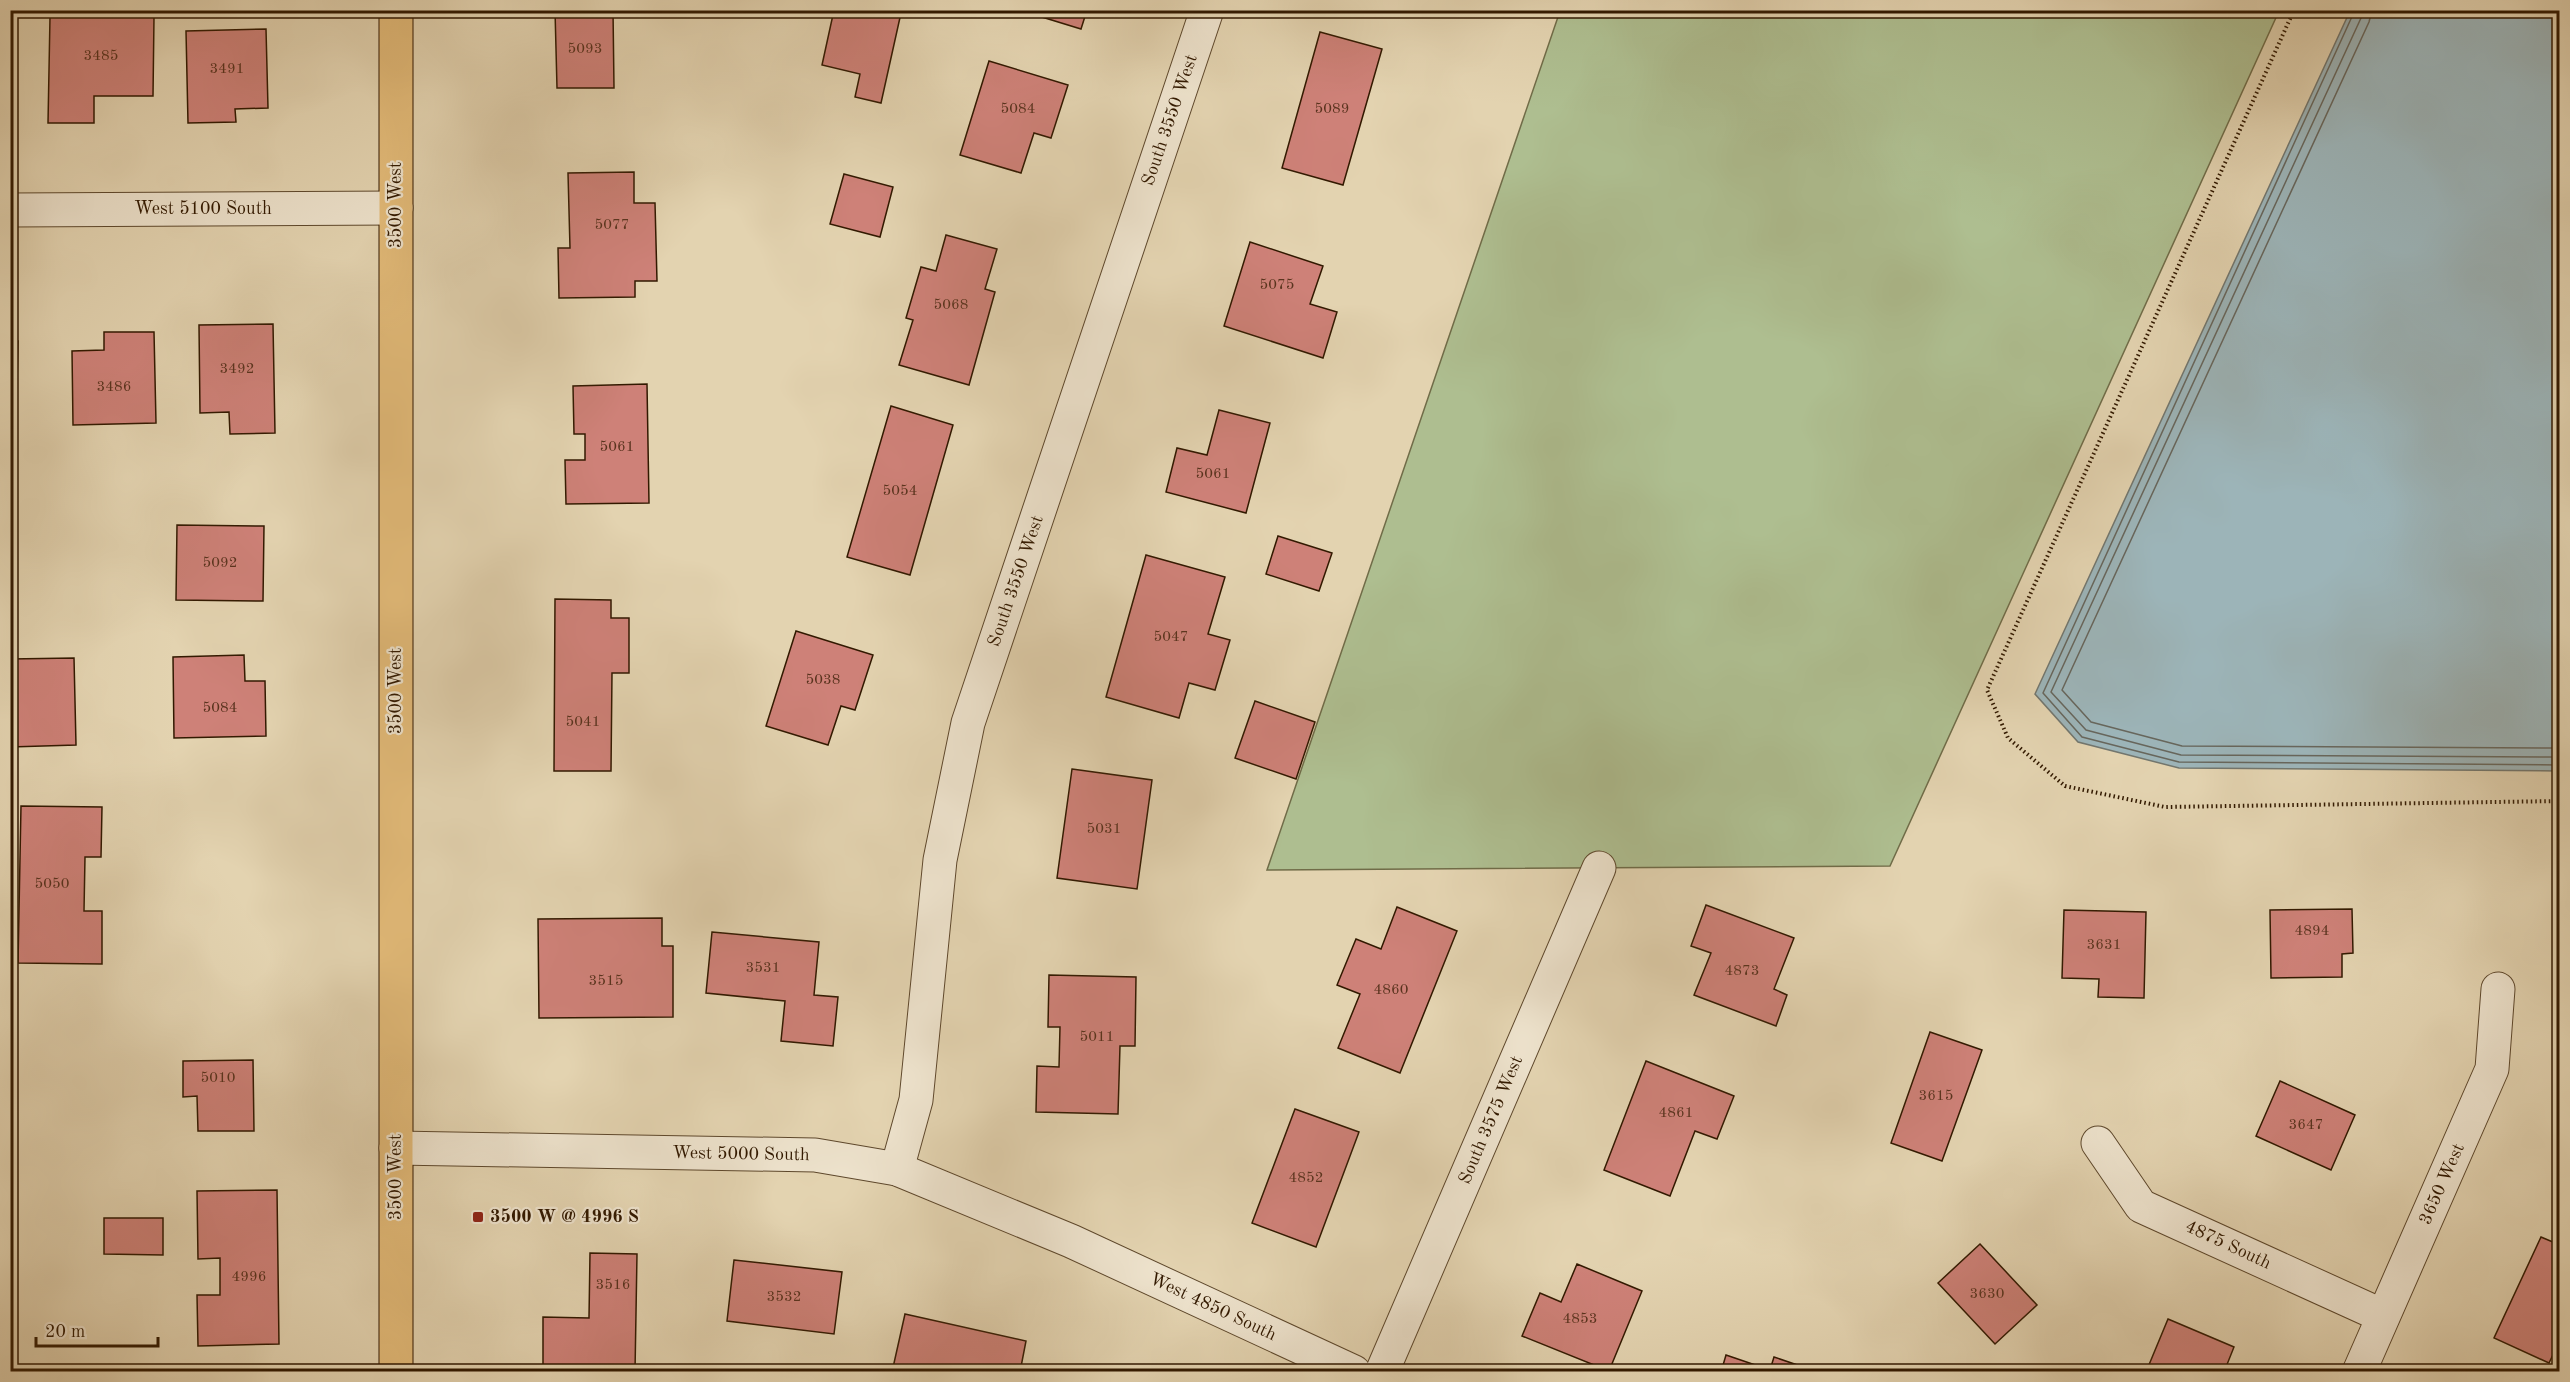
<svg xmlns="http://www.w3.org/2000/svg" width="2570" height="1382" font-family="'Old Standard TT',serif">
  <style>
    .green { fill: #aebe90; stroke: #706c48; stroke-width: 1.5 }
    .water { fill: #9cb4b8; stroke: #72766e; stroke-width: 1.5 }
    .lines { fill: none; stroke-linecap: round; stroke-linejoin: round }
    .shore { stroke: #67665c; stroke-width: 1.5 }
    .building { fill: #ce8178; stroke: #321900; stroke-width: 1.5 }
    .minor-casing { stroke: #5e482c; stroke-width: 35 }
    .primary-casing { stroke: #321900; stroke-width: 35 }
    .path { stroke: #321900; stroke-width: 4; stroke-dasharray: 1.5 3; stroke-linecap: butt }
    .minor { stroke: #ede2cc; stroke-width: 33 }
    .primary { stroke: #e2ba78; stroke-width: 33 }
    .poi-dot { fill: #8f2418; stroke: #ede2cc; stroke-width: 2 }
    .labels { text-anchor: middle; dominant-baseline: central; stroke-width: 4.5; stroke-linejoin: round; paint-order: stroke }
    .number-label { font-size: 15px; fill: #59331e }
    .street-label { font-size: 18px; fill: #321900; stroke: #ede2cc }
    .poi-label { font-size: 18px; font-weight: bold; fill: #321900; stroke: #ede2cc; text-anchor: start }
  </style>
  <rect width="100%" height="100%" fill="#e3d3b0"/>
  <filter id="stains"><feTurbulence type="fractalNoise" baseFrequency=".00333" numOctaves="4"/><feColorMatrix values="0 0 0 0 .2 0 0 0 0 .09 0 0 0 0 .02 0 0 0 .5 -.17"/></filter>
  <radialGradient id="worn" r=".72"><stop offset=".6" stop-color="#630" stop-opacity="0"/><stop offset="1" stop-color="#630" stop-opacity=".3"/></radialGradient>
  <polygon class="green" points="1560,11 2279,11 1890,866 1267,870"/>
  <polygon class="water" points="2350,11 2559,11 2559,771 2179,768 2078,742 2035,694"/>
  <g class="lines">
    <g class="shore">
      <polyline points="2355,10 2043,693 2082,737 2179,762 2560,765"/>
      <polyline points="2363,10 2361,18 2051,692 2086,730 2181,755 2560,757"/>
      <polyline points="2372,10 2369,22 2062,690 2091,722 2182,746 2560,748"/>
    </g>
  </g>
  <g class="building">
    <polygon points="73,10 116,10 116,16 154,17 153,96 94,96 94,123 48,123 50,17 73,17"/>
    <polygon points="555,10 613,10 614,88 557,88"/>
    <polygon points="834,10 890,10 901,13 881,103 855,97 860,74 822,65"/>
    <polygon points="1019,10 1087,10 1081,29"/>
    <polygon points="266,29 268,108 235,109 236,122 188,123 186,31"/>
    <polygon points="1320,32 1382,49 1343,185 1282,168"/>
    <polygon points="989,61 1068,85 1051,138 1034,133 1021,173 960,155"/>
    <polygon points="634,172 634,203 655,203 657,281 635,281 635,297 559,298 558,248 570,248 568,173"/>
    <polygon points="844,174 893,187 880,237 830,224"/>
    <polygon points="946,235 997,249 985,289 995,292 969,385 899,365 913,320 906,318 921,267 936,271"/>
    <polygon points="1250,242 1323,266 1310,304 1337,312 1323,358 1224,326"/>
    <polygon points="273,324 275,433 230,434 229,412 200,413 199,325"/>
    <polygon points="104,332 154,332 156,423 73,425 72,351 104,350"/>
    <polygon points="10,341 18,341 16,432 10,432"/>
    <polygon points="647,384 649,503 566,504 565,460 585,460 585,434 574,434 573,386"/>
    <polygon points="891,406 953,425 910,575 847,557"/>
    <polygon points="1219,410 1270,423 1246,513 1166,492 1177,448 1207,455"/>
    <polygon points="177,525 264,526 263,601 176,600"/>
    <polygon points="1278,536 1332,553 1319,591 1266,574"/>
    <polygon points="1146,555 1225,577 1208,634 1230,640 1215,690 1189,683 1179,718 1106,697"/>
    <polygon points="555,599 611,600 611,618 629,618 629,673 612,673 611,771 554,771"/>
    <polygon points="796,631 873,655 855,710 841,706 828,745 766,726"/>
    <polygon points="244,655 245,681 265,681 266,736 174,738 173,657"/>
    <polygon points="74,658 76,745 10,747 10,659"/>
    <polygon points="1255,701 1315,722 1296,779 1235,758"/>
    <polygon points="1072,769 1152,780 1137,889 1057,878"/>
    <polygon points="21,806 102,807 101,857 85,857 84,911 102,911 102,964 18,963"/>
    <polygon points="1706,905 1794,938 1774,989 1787,995 1776,1026 1694,995 1711,953 1691,946"/>
    <polygon points="1397,907 1457,931 1400,1073 1338,1048 1360,994 1337,985 1356,939 1381,949"/>
    <polygon points="2352,909 2353,953 2342,954 2342,977 2271,978 2270,910"/>
    <polygon points="2064,910 2146,912 2144,998 2098,997 2099,979 2062,978"/>
    <polygon points="662,918 662,946 673,946 673,1017 539,1018 538,919"/>
    <polygon points="712,932 819,942 814,995 838,997 833,1046 781,1041 785,1001 706,993"/>
    <polygon points="1049,975 1136,977 1135,1046 1120,1046 1118,1114 1036,1112 1037,1066 1059,1067 1060,1027 1048,1027"/>
    <polygon points="1930,1032 1982,1050 1942,1161 1891,1143"/>
    <polygon points="253,1060 254,1131 198,1131 197,1096 183,1097 183,1061"/>
    <polygon points="1646,1061 1734,1096 1717,1139 1695,1131 1670,1196 1604,1170"/>
    <polygon points="2280,1081 2355,1115 2331,1170 2256,1136"/>
    <polygon points="1295,1109 1359,1132 1316,1247 1252,1223"/>
    <polygon points="277,1190 279,1344 198,1346 197,1295 220,1295 220,1258 198,1259 197,1191"/>
    <polygon points="104,1218 163,1218 163,1255 104,1254"/>
    <polygon points="2541,1237 2560,1245 2560,1340 2549,1363 2494,1338"/>
    <polygon points="1980,1244 2037,1305 1995,1344 1938,1283"/>
    <polygon points="590,1253 637,1254 635,1372 543,1372 543,1317 589,1318"/>
    <polygon points="734,1260 842,1272 834,1334 727,1321"/>
    <polygon points="1577,1264 1642,1291 1609,1371 1522,1336 1540,1293 1561,1302"/>
    <polygon points="905,1314 1026,1341 1020,1372 892,1372"/>
    <polygon points="2168,1319 2234,1347 2224,1372 2146,1372"/>
    <polygon points="1726,1355 1770,1370 1774,1357 1815,1371 1721,1372"/>
  </g>
  <g class="lines">
    <defs>
      <g id="minor">
        <polyline points="10,210 396,208"/>
        <polyline points="2098,1143 2141,1206 2383,1316"/>
        <polyline points="396,1148 815,1155 897,1169 1071,1241 1354,1372"/>
        <polyline points="897,1169 916,1100 940,860 968,723 1207,10"/>
        <polyline points="1382,1372 1599,868"/>
        <polyline points="2359,1372 2492,1069 2498,989"/>
      </g>
      <polyline id="primary" points="396,1372 396,10"/>
    </defs>
    <use href="#minor" class="minor-casing"/>
    <use href="#primary" class="primary-casing"/>
    <polyline class="path" points="2294,10 1987,690 2008,738 2065,786 2165,807 2560,801"/>
    <use href="#minor" class="minor"/>
    <use href="#primary" class="primary"/>
  </g>
  <rect class="poi-dot" x="472" y="1211" width="12" height="12" rx="3"/>
  <g class="labels">
    <g class="number-label">
      <text x="585" y="49">5093</text>
      <text x="101" y="56">3485</text>
      <text x="227" y="69">3491</text>
      <text x="1018" y="109">5084</text>
      <text x="1332" y="109">5089</text>
      <text x="612" y="225">5077</text>
      <text x="1277" y="285">5075</text>
      <text x="951" y="305">5068</text>
      <text x="237" y="369">3492</text>
      <text x="114" y="387">3486</text>
      <text x="617" y="447">5061</text>
      <text x="1213" y="474">5061</text>
      <text x="900" y="491">5054</text>
      <text x="220" y="563">5092</text>
      <text x="1171" y="637">5047</text>
      <text x="823" y="680">5038</text>
      <text x="220" y="708">5084</text>
      <text x="583" y="722">5041</text>
      <text x="1104" y="829">5031</text>
      <text x="52" y="884">5050</text>
      <text x="2312" y="931">4894</text>
      <text x="2104" y="945">3631</text>
      <text x="763" y="968">3531</text>
      <text x="1742" y="971">4873</text>
      <text x="606" y="981">3515</text>
      <text x="1391" y="990">4860</text>
      <text x="1097" y="1037">5011</text>
      <text x="218" y="1078">5010</text>
      <text x="1936" y="1096">3615</text>
      <text x="1676" y="1113">4861</text>
      <text x="2306" y="1125">3647</text>
      <text x="1306" y="1178">4852</text>
      <text x="249" y="1277">4996</text>
      <text x="613" y="1285">3516</text>
      <text x="1987" y="1294">3630</text>
      <text x="784" y="1297">3532</text>
      <text x="1580" y="1319">4853</text>
    </g>
    <g class="street-label">
      <text transform="translate(1170 120) rotate(-71)">South 3550 West</text>
      <text transform="translate(396 205) rotate(-90)">3500 West</text>
      <text x="203" y="209">West 5100 South</text>
      <text transform="translate(1016 581) rotate(-71)">South 3550 West</text>
      <text transform="translate(396 691) rotate(-90)">3500 West</text>
      <text transform="translate(1491 1120) rotate(-67)">South 3575 West</text>
      <text transform="translate(741 1154) rotate(1)">West 5000 South</text>
      <text transform="translate(396 1177) rotate(-90)">3500 West</text>
      <text transform="translate(2442 1184) rotate(-66)">3650 West</text>
      <text transform="translate(2228 1245) rotate(25)">4875 South</text>
      <text transform="translate(1213 1307) rotate(25)">West 4850 South</text>
    </g>
    <g class="poi-label">
      <text x="490" y="1217">3500 W @ 4996 S</text>
    </g>
  </g>
  <rect width="2570" height="1382" fill="none" stroke="#e3d3b0" stroke-width="36"/>
  <rect x="12" y="12" width="2546" height="1358" fill="none" stroke="#321900" stroke-width="3"/>
  <rect x="18" y="18" width="2534" height="1346" fill="none" stroke="#321900" stroke-width="1.5"/>
  <path d="M36 1337v9h122v-9" fill="none" stroke="#321900" stroke-width="3"/>
  <text x="45" y="1337" font-size="18" fill="#321900" stroke="#ede2cc" stroke-width="4.5" paint-order="stroke">20 m</text>
  <rect width="100%" height="100%" filter="url(#stains)"/>
  <rect width="100%" height="100%" fill="url(#worn)"/>
</svg>
